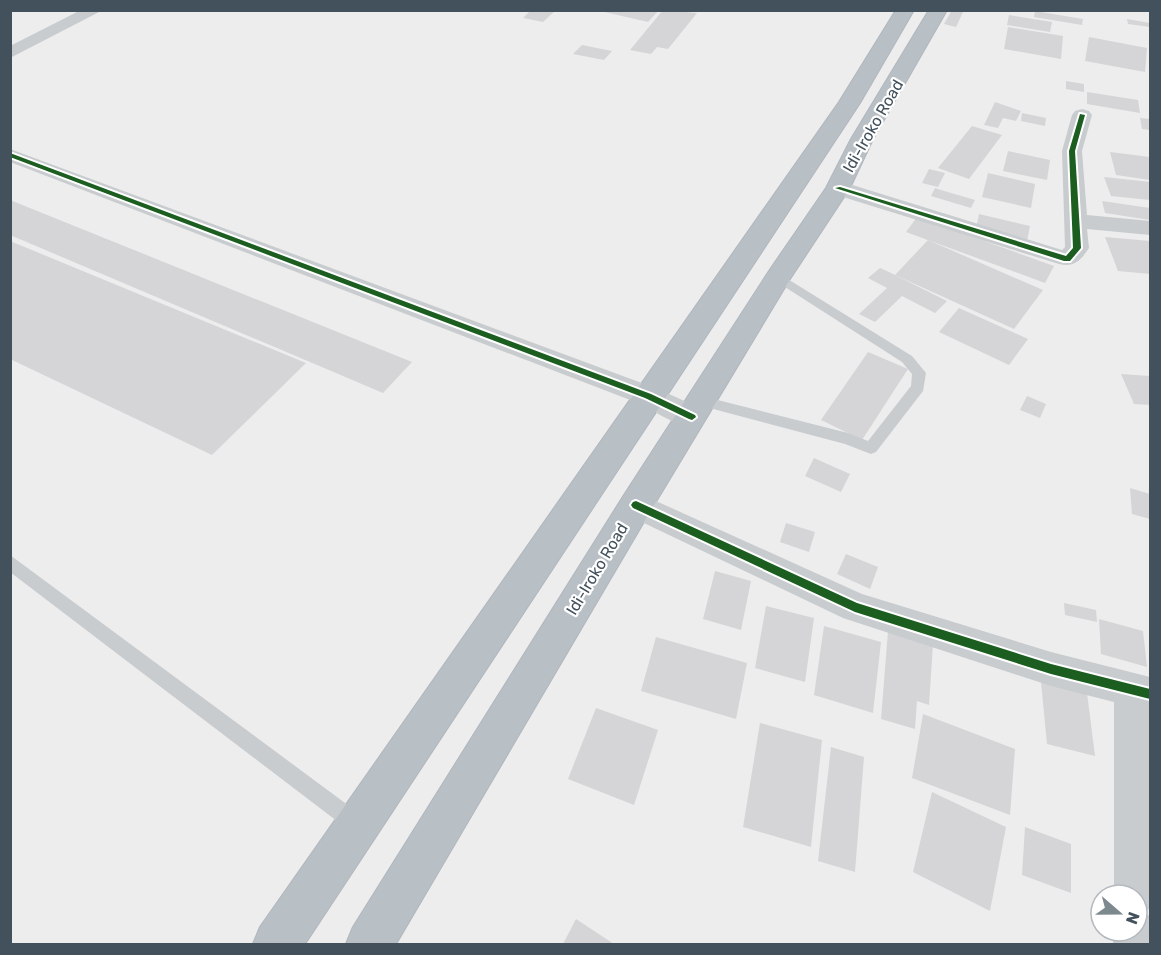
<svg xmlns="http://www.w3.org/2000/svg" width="1161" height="955" font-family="Rubik,sans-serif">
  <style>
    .building { fill: #d5d5d7 }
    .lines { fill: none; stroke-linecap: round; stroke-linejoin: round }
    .highway-casing { stroke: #b1b7be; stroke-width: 2 }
    .lane { fill: #c8cccf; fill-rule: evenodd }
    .street { fill: #c8cccf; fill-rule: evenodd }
    .highway { fill: #b8bfc5; fill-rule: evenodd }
    .cycleway-casing { stroke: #fff; stroke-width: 4 }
    .cycleway { fill: #1b5e20; fill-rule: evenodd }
    .labels { text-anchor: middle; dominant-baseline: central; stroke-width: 4.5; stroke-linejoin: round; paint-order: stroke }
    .street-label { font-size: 16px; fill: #42515c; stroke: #fff }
  </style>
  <rect width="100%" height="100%" fill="#eeeded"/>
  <g class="building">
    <polygon points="531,10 556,10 543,22 523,18"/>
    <polygon points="596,10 659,10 648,22"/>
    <polygon points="663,10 697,13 668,49 657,47 651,54 630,50"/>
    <polygon points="952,10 964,10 956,27 944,24"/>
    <polygon points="1035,11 1083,19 1082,25 1034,17"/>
    <polygon points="1009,15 1052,22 1050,32 1007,25"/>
    <polygon points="1127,19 1150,23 1150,27 1128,24"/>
    <polygon points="1008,27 1063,36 1061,59 1004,49"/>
    <polygon points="1089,37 1147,48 1145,72 1085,61"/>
    <polygon points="582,45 612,51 604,60 573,54"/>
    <polygon points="1066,81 1084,84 1084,92 1066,89"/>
    <polygon points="1087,92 1138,100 1140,113 1087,104"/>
    <polygon points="995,102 1021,111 1016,121 1003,118 998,128 984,125"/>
    <polygon points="1022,113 1046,118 1045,126 1021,121"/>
    <polygon points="1140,118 1150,119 1150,130 1142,129"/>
    <polygon points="972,126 1002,135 969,179 938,168"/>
    <polygon points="1008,151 1050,160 1047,180 1003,171"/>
    <polygon points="1110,152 1150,157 1150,180 1116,175"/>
    <polygon points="929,169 945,173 938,187 922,183"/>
    <polygon points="988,173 1035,184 1031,208 982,197"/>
    <polygon points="1104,177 1150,182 1150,200 1111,196"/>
    <polygon points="935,188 941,190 975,200 971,208 931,196"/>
    <polygon points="10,200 412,362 383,393 10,235"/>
    <polygon points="1102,201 1150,208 1150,220 1105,213"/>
    <polygon points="979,214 1030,226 1027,241 976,229"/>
    <polygon points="917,217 1054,266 1045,283 906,232"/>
    <polygon points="1105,237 1150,241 1150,274 1118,271"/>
    <polygon points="928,240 1043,290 1014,329 895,275"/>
    <polygon points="10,241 306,363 212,455 10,359"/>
    <polygon points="880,268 889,272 947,301 935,313 902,296 875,322 859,314 887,288 868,278"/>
    <polygon points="959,308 1028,339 1009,365 939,332"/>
    <polygon points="868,352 908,369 862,440 821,420"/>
    <polygon points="1121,374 1150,376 1150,405 1134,404"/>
    <polygon points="1027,396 1046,404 1040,418 1020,410"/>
    <polygon points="814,458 850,474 841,492 805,476"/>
    <polygon points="1130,488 1150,494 1150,519 1132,514"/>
    <polygon points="786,523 815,532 809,552 780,542"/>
    <polygon points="846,554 878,567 870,589 837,574"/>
    <polygon points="715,571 751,581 741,630 703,619"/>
    <polygon points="1064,603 1096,610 1097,622 1065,615"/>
    <polygon points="766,606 814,618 805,682 755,668"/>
    <polygon points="1099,619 1143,631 1147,667 1101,654"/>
    <polygon points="824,626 881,642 873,713 814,695"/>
    <polygon points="888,631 933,644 929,705 917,701 915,729 881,719"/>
    <polygon points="656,637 747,663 736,719 641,691"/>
    <polygon points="1041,682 1087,693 1095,756 1047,744"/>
    <polygon points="596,708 658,730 634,805 568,779"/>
    <polygon points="923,714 1015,749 1010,815 912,778"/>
    <polygon points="760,723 822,740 811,847 743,827"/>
    <polygon points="831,747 864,757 855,872 818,861"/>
    <polygon points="932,792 1006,827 990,911 913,872"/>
    <polygon points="1025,827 1071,844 1071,893 1022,875"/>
    <polygon points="576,919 614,944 563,944"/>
  </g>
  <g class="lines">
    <defs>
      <g id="highway">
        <polygon points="896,10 914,10 860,103 305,944 253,944 260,927 839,102"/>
        <polygon points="929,10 947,10 873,139 850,188 790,279 648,515 396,944 346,944 353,927 624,495 769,271 826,188 851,139"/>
      </g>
    </defs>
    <use href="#highway" class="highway-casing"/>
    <g class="lane">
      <polygon points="778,273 912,356 926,373 923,391 876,452 871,454 845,444 702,406 695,401 702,396 848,433 868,441 911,386 912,374 902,362 774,280 774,274"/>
      <polygon points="10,555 364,817 367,824 364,831 357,834 350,831 10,572"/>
    </g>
    <g class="street">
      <polygon points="81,10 103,10 10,58 10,46"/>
      <path d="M1082,109L1089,111L1092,115L1082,151L1087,215L1150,221V235L1087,229L1089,248C1081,260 1074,268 1059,264L830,193L827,188L830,183L838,182L846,183L1062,250L1065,247L1062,151L1072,115L1075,111Z"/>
      <path d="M10,149L658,389L702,409L706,417L702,425C681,431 657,412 638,403L10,162Z"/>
      <polygon points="636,492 862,594 1051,652 1150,677 1150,908 1143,913 1150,916 1150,944 1113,944 1113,931 1137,931 1137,895 1114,895 1114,702 1051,686 843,618 625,514 621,505 625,496"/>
    </g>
    <use href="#highway" class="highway"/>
    <defs>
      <g id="cycleway">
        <polygon points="1080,114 1085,115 1075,151 1081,248 1070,261 1064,261 835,188 840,187 1066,256 1073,248 1069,151"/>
        <polygon points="10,153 651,394 695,415 696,417 692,420 689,419 645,398 10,157"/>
        <polygon points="636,501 857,603 1051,664 1150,689 1150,699 1051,674 855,612 633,508 631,505 633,502"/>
      </g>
    </defs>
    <use href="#cycleway" class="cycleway-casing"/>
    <use href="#cycleway" class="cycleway"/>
  </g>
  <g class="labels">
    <g class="street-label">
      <text transform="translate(873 126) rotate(-60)">Idi-Iroko Road</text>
      <text transform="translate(597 569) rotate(-59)">Idi-Iroko Road</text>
    </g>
  </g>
  <rect width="1161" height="955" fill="none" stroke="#42515c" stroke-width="24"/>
  <g transform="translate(1119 913) rotate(110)"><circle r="28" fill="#ffffff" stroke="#b3b9be" stroke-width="1.5"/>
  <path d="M0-4.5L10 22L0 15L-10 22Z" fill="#7e888f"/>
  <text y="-9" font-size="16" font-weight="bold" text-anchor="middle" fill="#42515c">N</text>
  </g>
</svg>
